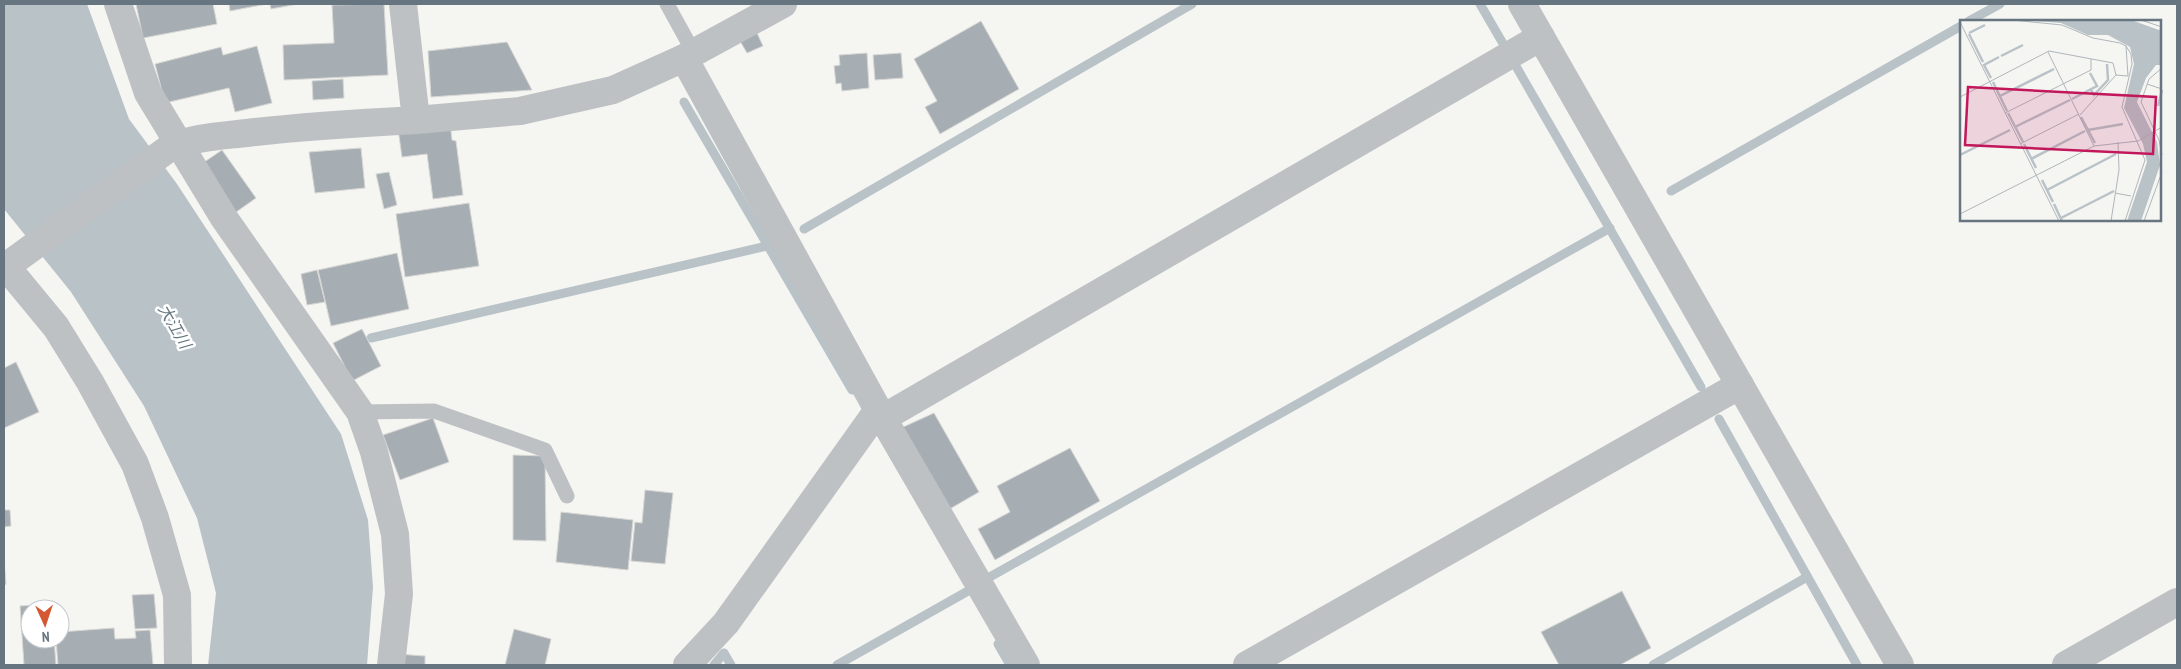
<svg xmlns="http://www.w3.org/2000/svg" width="2181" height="669" font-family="'PT Sans Narrow','Noto Sans JP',sans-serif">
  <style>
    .water { fill: #b8c2c7 }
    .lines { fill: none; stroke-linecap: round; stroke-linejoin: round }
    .stream { stroke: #b8c2c7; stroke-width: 9 }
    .building { fill: #a7aeb3; stroke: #d7d7d5 }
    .service { stroke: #bdc1c4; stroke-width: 15 }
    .minor { stroke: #bdc1c4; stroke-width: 28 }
    .tertiary { stroke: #bdc1c4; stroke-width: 28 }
    .labels { text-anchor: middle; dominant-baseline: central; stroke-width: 5; stroke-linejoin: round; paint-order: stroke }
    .water-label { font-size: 16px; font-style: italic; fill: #63767e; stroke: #fff }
    .inset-river { fill: none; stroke: #b8c2c7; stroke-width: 2.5 }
    .inset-road { fill: none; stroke: #afb6bb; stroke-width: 1 }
    .view { fill: #c2185b; fill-opacity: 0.15; stroke: #c2185b; stroke-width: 2.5 }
    .inset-edge { fill: none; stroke: #677581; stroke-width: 2.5 }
  </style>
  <rect width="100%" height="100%" fill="#f5f5f2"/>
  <polygon class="water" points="4,4 87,4 129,119 177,184 341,434 368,520 373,587 367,665 208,665 216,593 197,518 144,406 71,292 4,209"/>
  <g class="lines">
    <g class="stream">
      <polyline points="1480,4 1505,47"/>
      <polyline points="1969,21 2000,4"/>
      <polyline points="1517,68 1701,387"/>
      <polyline points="684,102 852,390"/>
      <polyline points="1671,191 1961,26"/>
      <polyline points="804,229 1192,4"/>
      <polyline points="371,338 767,246"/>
      <polyline points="1719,419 1857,665"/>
      <polyline points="988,578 1610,228"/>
      <polyline points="998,644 1010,665"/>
      <polyline points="714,665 724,653 731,665"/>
      <polyline points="837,665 968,591"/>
      <polyline points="1653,665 1807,577"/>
    </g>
  </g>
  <g class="building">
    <polygon points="136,4 213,4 217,24 143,38"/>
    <polygon points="229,4 267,4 230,11"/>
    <polygon points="270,4 298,4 271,9"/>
    <polygon points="384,4 388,75 284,80 283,45 334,43 332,5"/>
    <polygon points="981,21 1019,89 940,134 925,107 937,101 914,59"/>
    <polygon points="757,33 763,46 747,53 740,41"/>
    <polygon points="507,42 532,90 431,97 428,51"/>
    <polygon points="257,46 272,103 235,112 229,88 165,103 155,64 221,47 223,55"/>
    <polygon points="867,53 869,88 842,91 841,83 836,84 834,66 840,65 839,55"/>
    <polygon points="901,53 903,78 875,80 873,55"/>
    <polygon points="343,79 344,98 313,100 312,81"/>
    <polygon points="450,123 452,140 456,141 463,195 433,199 427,154 402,157 398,129"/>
    <polygon points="361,148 365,188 315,193 309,152"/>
    <polygon points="222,150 256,198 232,215 197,167"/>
    <polygon points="389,172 397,205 384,209 376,174"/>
    <polygon points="469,203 479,266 405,277 396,214"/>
    <polygon points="397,253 409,309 331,326 318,270"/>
    <polygon points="317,270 325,302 307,305 301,274"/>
    <polygon points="362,329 381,366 352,381 333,343"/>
    <polygon points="16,362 39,412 4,428 4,368"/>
    <polygon points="934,413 979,492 948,510 901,428"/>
    <polygon points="433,418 449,462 400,480 383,435"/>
    <polygon points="1070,448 1100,501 995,560 978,529 1010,512 997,486"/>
    <polygon points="513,455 545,456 546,541 513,540"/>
    <polygon points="645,490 673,493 665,564 631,561 635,522 642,523"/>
    <polygon points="4,510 10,510 11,526 4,527"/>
    <polygon points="561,512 633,520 628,570 556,562"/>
    <polygon points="4,560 6,584 4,585"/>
    <polygon points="1622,591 1651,648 1620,665 1559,665 1541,632"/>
    <polygon points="154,594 157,628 135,629 132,595"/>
    <polygon points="51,604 52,609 30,609 30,639 54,639 56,665 24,665 20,606"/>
    <polygon points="114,628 115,639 136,638 135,631 150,630 153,665 58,665 56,639 60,639 60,632"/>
    <polygon points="514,629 551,639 545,665 505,665"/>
    <polygon points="397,654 425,656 425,665 396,665"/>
  </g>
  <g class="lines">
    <g class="service">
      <polyline points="667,4 694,53"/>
      <polyline points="360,412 434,411 545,450 567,496"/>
    </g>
    <g class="minor">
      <polyline points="118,4 148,93 224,218 360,412 374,452 395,534 399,594 391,665"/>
      <polyline points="684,58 878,410 1026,665"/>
      <polyline points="4,264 56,327 90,382 135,464 155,518 177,595 178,665"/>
      <path d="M4,268L168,149C192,137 221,136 247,133C304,126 360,123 416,120L403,4"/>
      <polyline points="883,418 1541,37"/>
      <polyline points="687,665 726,623 878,410"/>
      <polyline points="1247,665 1740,385"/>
      <polyline points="2066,665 2177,602"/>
    </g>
    <g class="tertiary">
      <polyline points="1522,4 1900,665"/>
      <polyline points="416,120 520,111 613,90 684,58 783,4"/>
    </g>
  </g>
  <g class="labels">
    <g class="water-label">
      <text transform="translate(175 326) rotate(60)">大江川</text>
    </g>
  </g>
  <g transform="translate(1960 20)">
    <rect width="201" height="201" fill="#f5f5f2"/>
    <path d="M62,0H171L199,10L201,8V45H196L186,58L177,82L197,122L200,145L181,201H167L187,142L183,124L164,88L174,44L170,27L148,15H128L101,3Z" fill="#b8c2c7"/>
    <path class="inset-river" d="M9,13L25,5M9,14L23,42M41,36L63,25M31,58L24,45L39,37M33,62L47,91M131,70L134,75L148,60L147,44M40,76L94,49M112,79L137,66L130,53M198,86L202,70M48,93L63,122M121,97L135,123M55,107L110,80M128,110L163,104M64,124L76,148M0,135L50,110M71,139L125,111M82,160L93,182M87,170L156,134M94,184L102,201M101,198L154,171"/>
    <path class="inset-road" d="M52,0L102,5L133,18L160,23L166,26L168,56L156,55M181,0L202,7M0,2L99,201M88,32L134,126M202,48L189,59L181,82L199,120L202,135M187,64L202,69M0,77L89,31L153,43L156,55M45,93L131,50V39M120,95L156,55M60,124L119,94M155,173L171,176M0,194L134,126L178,121L202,107M151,201L159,150L158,122M165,201L185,140L162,87L172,44L171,34L166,26M184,201L202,152"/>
    <path class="view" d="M8,67L196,77L193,134L5,125Z"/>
    <rect width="201" height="201" class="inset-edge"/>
  </g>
  <rect width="2181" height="669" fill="none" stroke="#677581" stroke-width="10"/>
  <g transform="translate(45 624) rotate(177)"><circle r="24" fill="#ffffff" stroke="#c2c8cd"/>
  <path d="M0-4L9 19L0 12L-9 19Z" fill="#d45933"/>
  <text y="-8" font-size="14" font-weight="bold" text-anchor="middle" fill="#677581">N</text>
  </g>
</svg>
